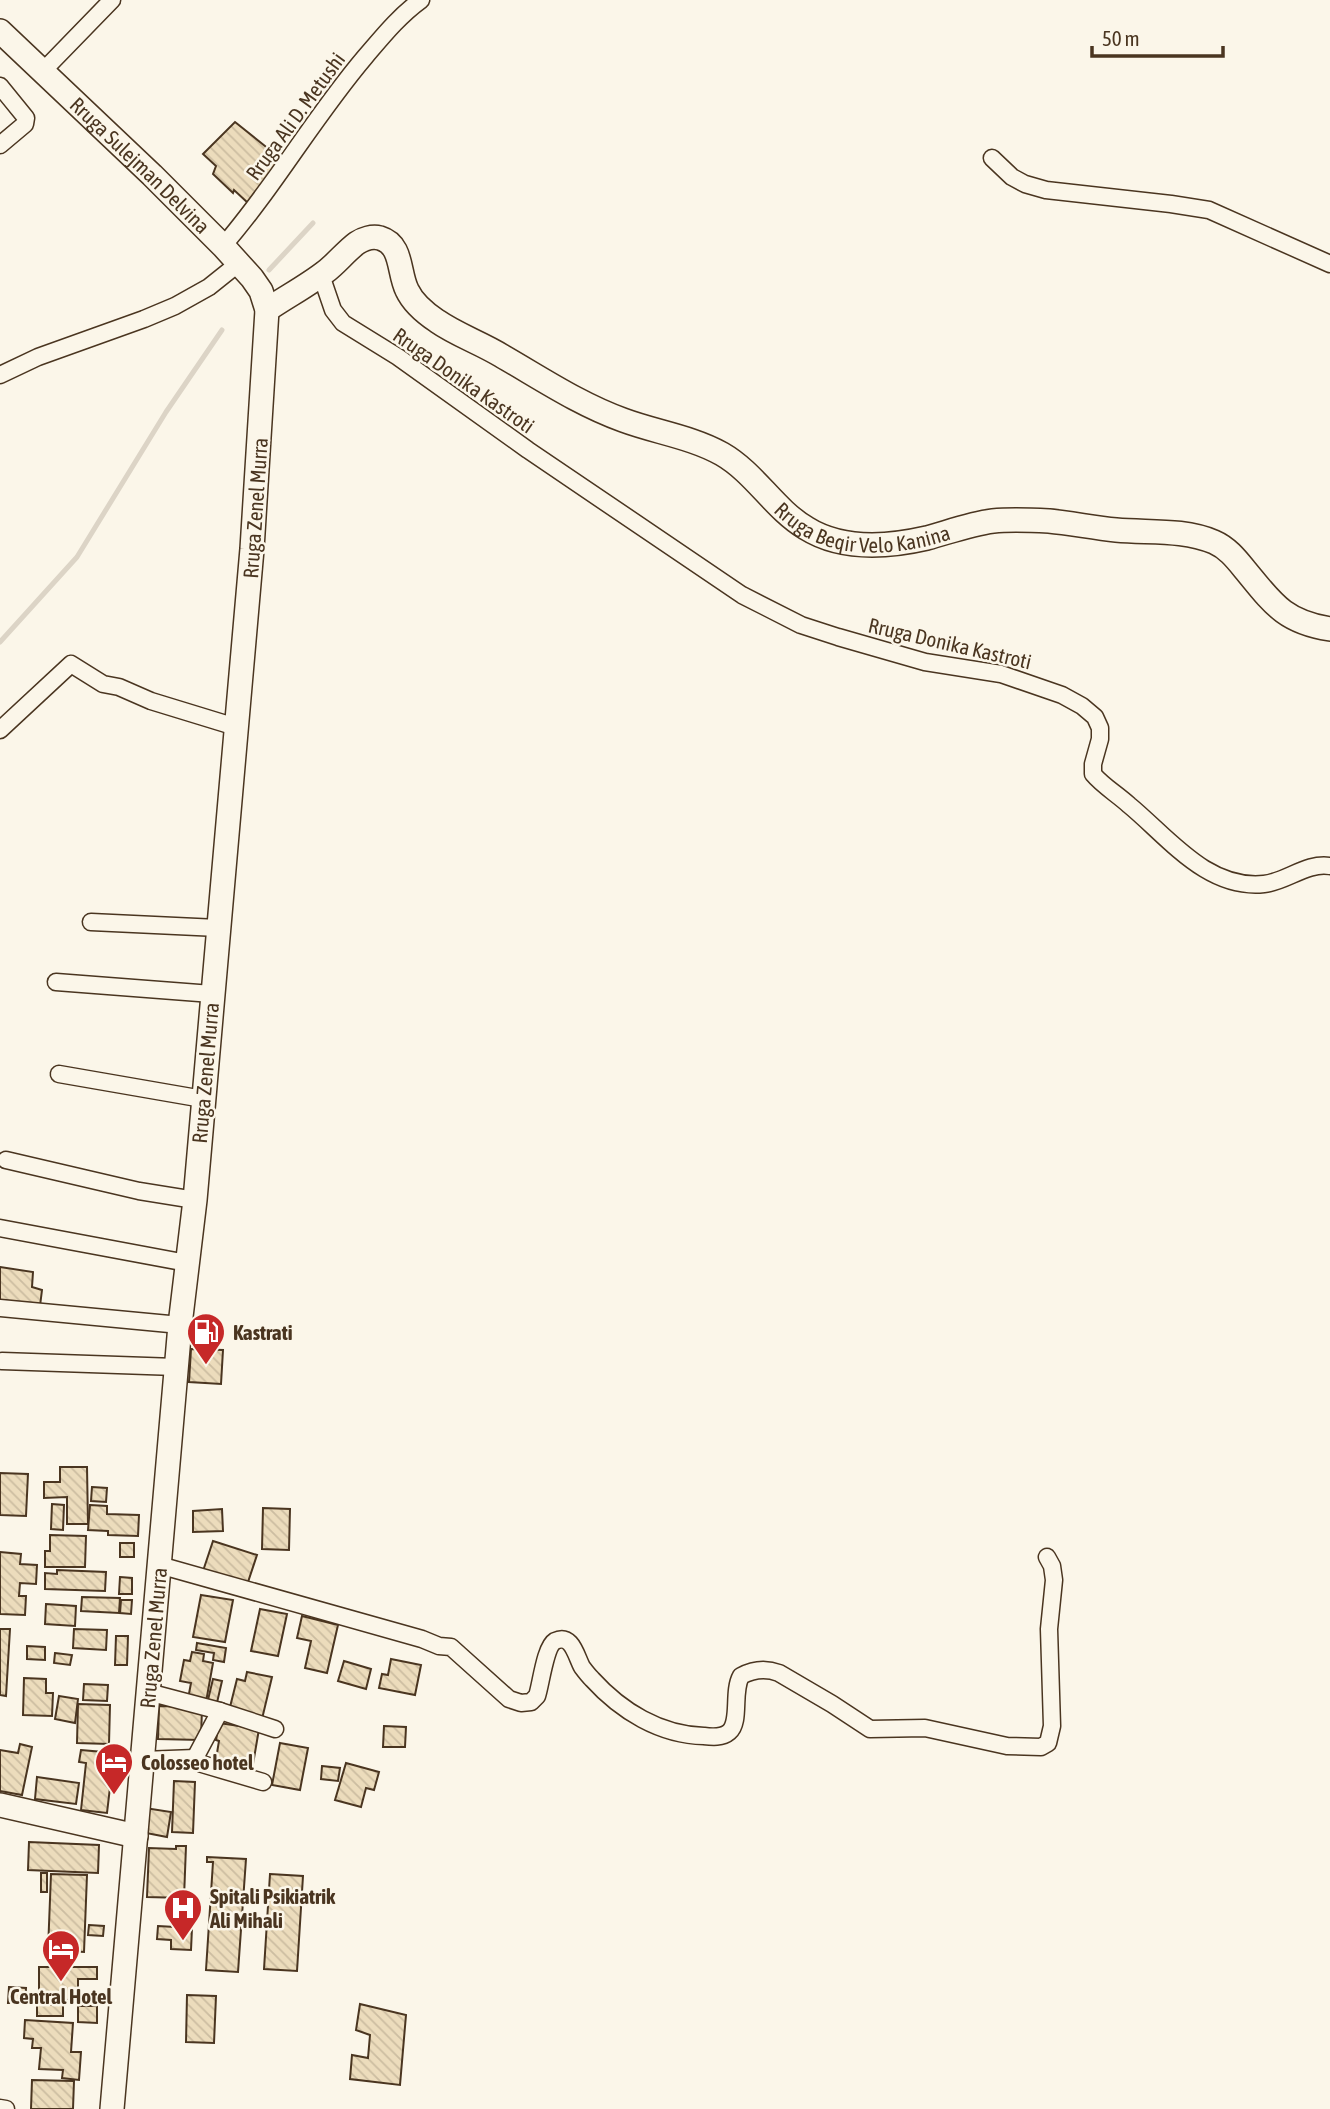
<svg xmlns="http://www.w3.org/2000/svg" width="1330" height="2109" font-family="'Asap Condensed',sans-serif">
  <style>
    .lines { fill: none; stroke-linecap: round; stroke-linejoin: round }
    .stream { stroke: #dcd4c6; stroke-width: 5 }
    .building { fill: url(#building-back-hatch); stroke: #4a3520; stroke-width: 2 }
    .street-casing { stroke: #4a3520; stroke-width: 19 }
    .secondary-casing { stroke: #4a3520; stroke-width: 26 }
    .street { stroke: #fbf6e9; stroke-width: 16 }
    .secondary { stroke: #fbf6e9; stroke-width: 23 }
    .labels { text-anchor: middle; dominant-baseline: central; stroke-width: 5; stroke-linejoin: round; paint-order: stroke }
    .street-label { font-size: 21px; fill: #4a3520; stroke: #fbf6e9 }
    .poi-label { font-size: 21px; font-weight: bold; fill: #4a3520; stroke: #fbf6e9; text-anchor: start }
  </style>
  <defs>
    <pattern id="building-back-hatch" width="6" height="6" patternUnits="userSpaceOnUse" patternTransform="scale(1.75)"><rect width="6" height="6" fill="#ecdcbc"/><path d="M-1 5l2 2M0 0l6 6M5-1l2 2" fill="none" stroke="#ccbda1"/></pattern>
  </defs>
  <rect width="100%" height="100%" fill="#fbf6e9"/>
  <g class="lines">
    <g class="stream">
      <polyline points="269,270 313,223"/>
      <polyline points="0,642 77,557 166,412 222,330"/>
    </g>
  </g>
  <g class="building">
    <polygon points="235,122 275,154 273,158 277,164 248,203 234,190 233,193 213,174 216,166 203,154"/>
    <polygon points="0,1267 33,1272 32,1287 42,1290 40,1306 0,1303"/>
    <polygon points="191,1349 223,1350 221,1384 189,1382"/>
    <polygon points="60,1467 87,1467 88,1524 67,1524 67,1497 44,1498 44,1482 60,1482"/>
    <polygon points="0,1473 28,1474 26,1516 0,1515"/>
    <polygon points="92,1487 107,1488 106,1502 91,1501"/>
    <polygon points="52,1504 64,1505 63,1530 51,1529"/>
    <polygon points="90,1505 107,1506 107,1514 139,1515 138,1536 108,1535 108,1531 88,1530"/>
    <polygon points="263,1508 290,1509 289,1550 262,1549"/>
    <polygon points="222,1509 223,1531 193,1532 193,1511"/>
    <polygon points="50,1535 86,1536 85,1567 45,1567 45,1551 50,1551"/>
    <polygon points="213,1541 257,1555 246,1588 202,1574"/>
    <rect x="120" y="1543" width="14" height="14"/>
    <polygon points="0,1552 21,1554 20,1564 37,1565 36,1584 20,1583 19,1596 26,1596 25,1615 0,1614"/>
    <polygon points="57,1570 106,1572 105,1591 45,1589 45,1573 57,1574"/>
    <polygon points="120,1577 132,1578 132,1594 119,1594"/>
    <polygon points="201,1595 233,1600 225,1642 193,1637"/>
    <polygon points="82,1597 120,1598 119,1613 81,1611"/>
    <polygon points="121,1600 132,1600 131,1614 120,1613"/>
    <polygon points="46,1604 76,1606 75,1626 45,1624"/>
    <polygon points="260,1609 287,1614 278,1656 251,1651"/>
    <polygon points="302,1616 338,1625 327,1673 305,1668 311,1641 297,1638"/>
    <polygon points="0,1629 10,1629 6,1696 0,1695"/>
    <polygon points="74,1629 107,1630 106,1650 73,1648"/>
    <polygon points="116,1636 128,1636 127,1665 115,1665"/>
    <polygon points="197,1643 226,1648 224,1662 213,1660 214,1653 196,1650"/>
    <polygon points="27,1646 45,1647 45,1660 27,1659"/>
    <polygon points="192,1652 204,1654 203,1661 213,1663 206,1702 188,1699 191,1683 180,1681 184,1660 190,1661"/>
    <polygon points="55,1653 72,1655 70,1665 54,1663"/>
    <polygon points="391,1659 421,1665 415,1695 379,1688 382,1674 388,1675"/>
    <polygon points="344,1661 371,1669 366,1689 338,1681"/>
    <polygon points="247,1672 272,1677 262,1719 229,1711 237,1679 245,1681"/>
    <polygon points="24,1678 46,1679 46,1693 53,1693 52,1716 23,1715"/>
    <polygon points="213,1679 222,1681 216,1707 207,1704"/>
    <polygon points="84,1684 108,1685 107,1701 83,1700"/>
    <polygon points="59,1696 78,1699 75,1723 55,1719"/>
    <polygon points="78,1704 110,1705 109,1744 77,1743"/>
    <polygon points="159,1706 202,1707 201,1740 158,1739"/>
    <polygon points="219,1723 259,1729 252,1770 215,1765 219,1741 216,1740"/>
    <polygon points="384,1726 406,1727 405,1747 383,1747"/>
    <polygon points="280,1743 308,1748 300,1790 272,1785"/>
    <polygon points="20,1744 32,1747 22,1795 0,1791 0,1750 18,1753"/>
    <polygon points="81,1750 114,1753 107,1813 81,1810 86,1763 79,1762"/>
    <polygon points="346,1763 379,1772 374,1790 366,1788 361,1807 335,1800"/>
    <polygon points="322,1766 340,1768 338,1781 321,1779"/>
    <polygon points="37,1777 79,1783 76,1804 35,1799"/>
    <polygon points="174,1781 195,1782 193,1833 172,1832"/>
    <polygon points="145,1808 171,1812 167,1837 141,1832"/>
    <polygon points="29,1842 99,1845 98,1873 28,1870"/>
    <polygon points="176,1846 186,1846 184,1898 147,1897 149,1848 176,1849"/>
    <polygon points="207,1857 246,1859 238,1972 206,1970 213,1862 207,1862"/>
    <rect x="41" y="1873" width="6" height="19"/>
    <polygon points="51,1874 87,1875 84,1952 48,1950"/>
    <polygon points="270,1874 303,1876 297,1971 264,1969"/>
    <polygon points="89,1925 104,1926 103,1936 88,1935"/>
    <polygon points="158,1926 192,1928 191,1950 171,1949 171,1940 157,1939"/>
    <polygon points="39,1967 97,1967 97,1979 78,1979 78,2000 39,2000"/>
    <polygon points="9,1987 26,1988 25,2003 8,2003"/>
    <polygon points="187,1995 216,1996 214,2043 186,2042"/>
    <polygon points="37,2004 63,2005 63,2016 37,2016"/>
    <polygon points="360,2004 406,2015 400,2085 350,2079 352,2055 368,2058 370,2035 356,2030"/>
    <polygon points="78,2006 97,2006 97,2023 78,2022"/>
    <polygon points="25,2020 73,2023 71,2052 81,2052 79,2080 62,2078 63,2070 39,2069 41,2048 32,2048 33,2039 24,2038"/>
    <polygon points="32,2080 74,2081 73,2109 31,2109"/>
  </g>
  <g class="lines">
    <defs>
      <g id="street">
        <polyline points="43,71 112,0"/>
        <polyline points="0,86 26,118 25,124 0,145"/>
        <polyline points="992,158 1012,177 1025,184 1046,190 1171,204 1209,210 1330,264"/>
        <path d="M223,246C275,186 314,117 365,57C383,36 399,16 421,0"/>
        <path d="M321,275L333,310L343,323L398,357L528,450L742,595L801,625L838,637L925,662L1001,674L1062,695L1082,706L1095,717L1100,728V739L1093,764V774C1103,786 1117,794 1129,805C1168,837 1207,890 1264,884C1286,882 1307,862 1330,866"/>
        <polyline points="0,375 38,357 144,319 175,306 209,287 239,263"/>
        <polyline points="0,730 71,664 103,684 119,687 151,701 236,727"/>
        <polyline points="91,922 218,928"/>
        <polyline points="56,982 212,994"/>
        <polyline points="59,1074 203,1099"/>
        <polyline points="6,1160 139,1191 195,1200"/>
        <polyline points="0,1228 187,1263"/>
        <polyline points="0,1308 180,1325"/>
        <polyline points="2,1361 176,1367"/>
        <path d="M159,1565L422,1639L439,1646L451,1647L509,1699L521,1703L531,1702L537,1696C541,1684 545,1647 555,1641C572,1633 576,1656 582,1667C585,1671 589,1676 592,1679C621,1711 660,1735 704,1736C712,1737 722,1738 729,1732C741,1722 732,1692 741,1676C754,1669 766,1668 779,1673L832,1704L870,1729L925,1728L1007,1746L1041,1747L1048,1743L1052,1726L1049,1629L1054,1580L1052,1566L1047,1557"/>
        <polyline points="148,1692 220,1711 275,1729"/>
        <polyline points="195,1758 220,1711"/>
        <polyline points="143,1760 195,1758 202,1764 263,1782"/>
        <polyline points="0,2108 6,2109"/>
      </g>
      <g id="secondary">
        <path id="s1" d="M0,31L152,175L223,246L252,278L261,291L267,310L252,549L195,1200L180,1325L112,2109"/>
        <path id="s2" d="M267,310C286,297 307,286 325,272C336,264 346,251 357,243C363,239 372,236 380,238C403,245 398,272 407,290C413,303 425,313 437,321C457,335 481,343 502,356C542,379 579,404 623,420C655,432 692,437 722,454C755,473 774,509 806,528C841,550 888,547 927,538C949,532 970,524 993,521C1011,519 1030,520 1049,521C1071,523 1094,528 1116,530C1149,533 1183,529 1214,542C1228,548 1237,560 1246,571C1273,604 1285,622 1330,629"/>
        <polyline points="0,1805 136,1836"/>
      </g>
    </defs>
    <use href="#street" class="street-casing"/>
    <use href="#secondary" class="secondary-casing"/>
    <use href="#street" class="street"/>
    <use href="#secondary" class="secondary"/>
  </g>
  <defs>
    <symbol id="fuel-pin" viewBox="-11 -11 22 30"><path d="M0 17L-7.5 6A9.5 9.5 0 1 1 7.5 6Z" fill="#c62828" stroke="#fbf6e9"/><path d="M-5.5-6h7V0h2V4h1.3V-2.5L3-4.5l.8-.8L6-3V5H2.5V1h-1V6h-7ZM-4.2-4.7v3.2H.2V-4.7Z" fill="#fff"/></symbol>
    <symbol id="hotel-pin" viewBox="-11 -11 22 30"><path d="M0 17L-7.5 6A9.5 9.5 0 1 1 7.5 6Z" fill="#c62828" stroke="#fbf6e9"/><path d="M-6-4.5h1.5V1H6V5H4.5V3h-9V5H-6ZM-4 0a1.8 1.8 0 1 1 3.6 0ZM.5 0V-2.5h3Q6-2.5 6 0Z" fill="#fff"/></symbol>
    <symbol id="hospital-pin" viewBox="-11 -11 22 30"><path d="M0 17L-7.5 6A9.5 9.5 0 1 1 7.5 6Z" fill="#c62828" stroke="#fbf6e9"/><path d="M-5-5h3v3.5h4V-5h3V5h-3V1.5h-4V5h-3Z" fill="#fff"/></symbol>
  </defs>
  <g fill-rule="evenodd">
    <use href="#fuel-pin" x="184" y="1310" width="44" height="60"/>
    <use href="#hotel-pin" x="92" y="1740" width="44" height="60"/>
    <use href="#hospital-pin" x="161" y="1886" width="44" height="60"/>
    <use href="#hotel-pin" x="39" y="1927" width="44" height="60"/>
  </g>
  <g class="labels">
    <g class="street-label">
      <text transform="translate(295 116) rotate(-54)">Rruga Ali D. Metushi</text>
      <text stroke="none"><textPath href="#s1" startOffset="194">Rruga Sulejman Delvina</textPath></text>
      <text transform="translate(464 380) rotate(35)">Rruga Donika Kastroti</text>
      <text transform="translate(255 508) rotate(-86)">Rruga Zenel Murra</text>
      <text stroke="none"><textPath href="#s2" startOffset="726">Rruga Beqir Velo Kanina</textPath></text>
      <text transform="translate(950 643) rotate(13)">Rruga Donika Kastroti</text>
      <text transform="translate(205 1073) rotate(-85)">Rruga Zenel Murra</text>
      <text transform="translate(153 1638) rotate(-85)">Rruga Zenel Murra</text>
    </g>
    <g class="poi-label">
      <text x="233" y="1332">Kastrati</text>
      <text x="141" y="1762">Colosseo hotel</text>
      <text x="210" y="1896">Spitali Psikiatrik<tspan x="210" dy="24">Ali Mihali</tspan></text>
      <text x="61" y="1996" text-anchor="middle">Central Hotel</text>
    </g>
  </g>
  <path d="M1092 46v10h131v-10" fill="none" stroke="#4a3520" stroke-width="3.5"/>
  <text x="1102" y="46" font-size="21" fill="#4a3520" stroke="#fbf6e9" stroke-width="5" paint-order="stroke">50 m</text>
</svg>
